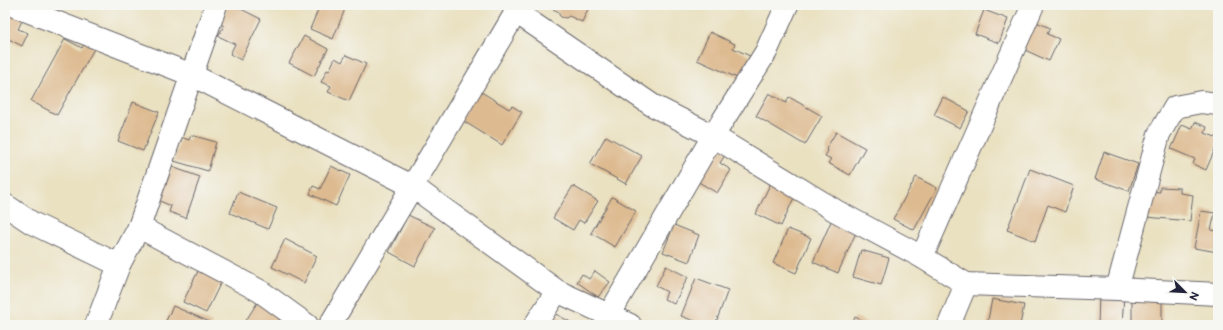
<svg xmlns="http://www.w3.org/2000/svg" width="1223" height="330" font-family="'Balsamiq Sans',sans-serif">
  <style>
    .building { fill: #ddba8f }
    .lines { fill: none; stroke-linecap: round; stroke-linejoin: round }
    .minor-casing { stroke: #68656a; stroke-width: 24 }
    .minor { stroke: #fff; stroke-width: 22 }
  </style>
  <rect width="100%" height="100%" fill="#f6f6f2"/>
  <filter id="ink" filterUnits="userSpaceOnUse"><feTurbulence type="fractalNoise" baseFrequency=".025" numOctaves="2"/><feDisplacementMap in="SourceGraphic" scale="8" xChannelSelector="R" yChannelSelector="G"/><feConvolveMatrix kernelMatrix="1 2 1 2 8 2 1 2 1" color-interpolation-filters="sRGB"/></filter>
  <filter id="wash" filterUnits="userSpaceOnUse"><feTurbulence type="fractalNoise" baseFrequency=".012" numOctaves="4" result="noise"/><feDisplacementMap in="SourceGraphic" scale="16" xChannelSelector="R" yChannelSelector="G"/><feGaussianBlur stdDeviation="0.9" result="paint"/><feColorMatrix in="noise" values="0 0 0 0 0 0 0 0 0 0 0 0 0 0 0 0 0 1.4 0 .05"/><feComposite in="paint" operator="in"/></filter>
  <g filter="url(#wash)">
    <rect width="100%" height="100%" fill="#eae1c1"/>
    <g id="blocks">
      <g class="building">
        <polygon points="228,5 241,5 239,8 261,19 241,60 230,54 235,44 218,36 224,26 219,23"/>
        <polygon points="320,5 325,7 326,5 336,5 345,9 333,39 310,29"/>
        <polygon points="550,5 590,5 582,22 569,16 566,18 561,17 559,15 559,12 549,7"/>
        <polygon points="984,10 1008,19 999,43 975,34"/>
        <polygon points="5,11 23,19 18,29 28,33 22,46 5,37"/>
        <polygon points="1029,19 1050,28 1047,34 1059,39 1049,61 1016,46"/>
        <polygon points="710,32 735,44 733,48 752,57 742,80 697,60"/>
        <polygon points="304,36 328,49 314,76 289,63"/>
        <polygon points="65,39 82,48 85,42 95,47 57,115 31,101"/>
        <polygon points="346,55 366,64 349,101 328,92 331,86 321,82 327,70 329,71 335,58 342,62"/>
        <polygon points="478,90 509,109 512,106 522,112 502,145 460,119"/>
        <polygon points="769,93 786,103 789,97 822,116 805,145 756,116"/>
        <polygon points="943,97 969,111 960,128 934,115"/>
        <polygon points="133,102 159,112 143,151 118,141"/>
        <polygon points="1195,122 1207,127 1205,133 1218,138 1218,142 1206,170 1193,164 1195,159 1171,149 1182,125 1192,129"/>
        <polygon points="836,132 865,148 850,175 828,163 831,159 825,156 828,151 826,149"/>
        <polygon points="191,135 216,142 208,171 174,161 181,137 189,140"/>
        <polygon points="606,136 642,156 626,184 590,164"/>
        <polygon points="712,143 727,152 720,163 731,170 717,193 692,178"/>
        <polygon points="1104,152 1138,164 1129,191 1095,179"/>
        <polygon points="331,166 350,175 336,206 310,194 313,186 320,189"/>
        <polygon points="172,167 200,177 186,218 169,212 171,206 160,201"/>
        <polygon points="1030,169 1074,186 1065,212 1048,205 1035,241 1007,230"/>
        <polygon points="916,177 937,188 914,230 893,219"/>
        <polygon points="772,180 797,191 781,226 756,214"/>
        <polygon points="573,186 598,201 584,223 579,220 573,230 553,218"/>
        <polygon points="1160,187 1180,188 1180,193 1193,195 1190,221 1146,217 1149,191 1160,192"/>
        <polygon points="238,192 277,208 268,229 230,213"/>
        <polygon points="612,197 636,211 615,247 591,233"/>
        <polygon points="1201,211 1215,213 1211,230 1218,231 1218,252 1194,248"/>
        <polygon points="408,215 435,228 415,266 389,252"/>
        <polygon points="833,217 858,228 838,273 813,262"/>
        <polygon points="674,225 699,235 689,262 663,252"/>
        <polygon points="788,229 811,238 796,273 773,263"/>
        <polygon points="285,239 317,256 304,283 272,267"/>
        <polygon points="861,250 889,258 881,285 853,277"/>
        <polygon points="666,266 688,277 674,304 664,299 667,292 656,286"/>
        <polygon points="200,267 223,278 206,313 183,302"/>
        <polygon points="595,271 610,282 598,297 577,282 582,274 589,279"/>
        <polygon points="696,278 728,290 715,325 700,325 700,323 681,316"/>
        <polygon points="1099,294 1124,295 1122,325 1098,325"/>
        <rect x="1132" y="296" width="30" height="29"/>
        <polygon points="992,299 1024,305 1020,325 987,325"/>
        <polygon points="259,300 282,315 276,325 243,325"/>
        <polygon points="173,306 212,323 211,325 164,325"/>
        <polygon points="550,311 576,325 543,325"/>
        <polygon points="855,317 870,324 870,325 852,325"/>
        <polygon points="890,320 903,325 888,325"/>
      </g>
    </g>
  </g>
  <g filter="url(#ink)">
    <use href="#blocks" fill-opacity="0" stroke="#68656a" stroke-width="1"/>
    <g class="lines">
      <defs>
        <g id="minor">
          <polyline points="12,5 192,75 412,186 557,291 630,325"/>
          <polyline points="513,5 516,12 652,105 713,136 836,211 922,257 966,284 1117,289 1218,294"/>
          <polyline points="5,205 32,223 119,265"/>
          <polyline points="139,227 260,291 307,325"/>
          <polyline points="922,257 1033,5"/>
          <polyline points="1117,289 1159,134 1175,107 1201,102 1218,104"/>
          <polyline points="609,315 713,136 766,52 787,5"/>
          <polyline points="96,325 119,265 139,227 216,5"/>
          <polyline points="330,325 516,12"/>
          <polyline points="535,325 557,291"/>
          <polyline points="949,325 966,284"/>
        </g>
      </defs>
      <use href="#minor" class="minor-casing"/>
      <use href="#minor" class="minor"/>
    </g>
  </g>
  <rect width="1223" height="330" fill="none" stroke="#f6f6f2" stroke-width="20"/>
  <g transform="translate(1185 292) rotate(114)" stroke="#f6f6f2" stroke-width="3" paint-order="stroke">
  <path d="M0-3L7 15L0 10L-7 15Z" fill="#22223b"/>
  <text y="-6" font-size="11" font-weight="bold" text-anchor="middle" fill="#22223b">N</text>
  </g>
</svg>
